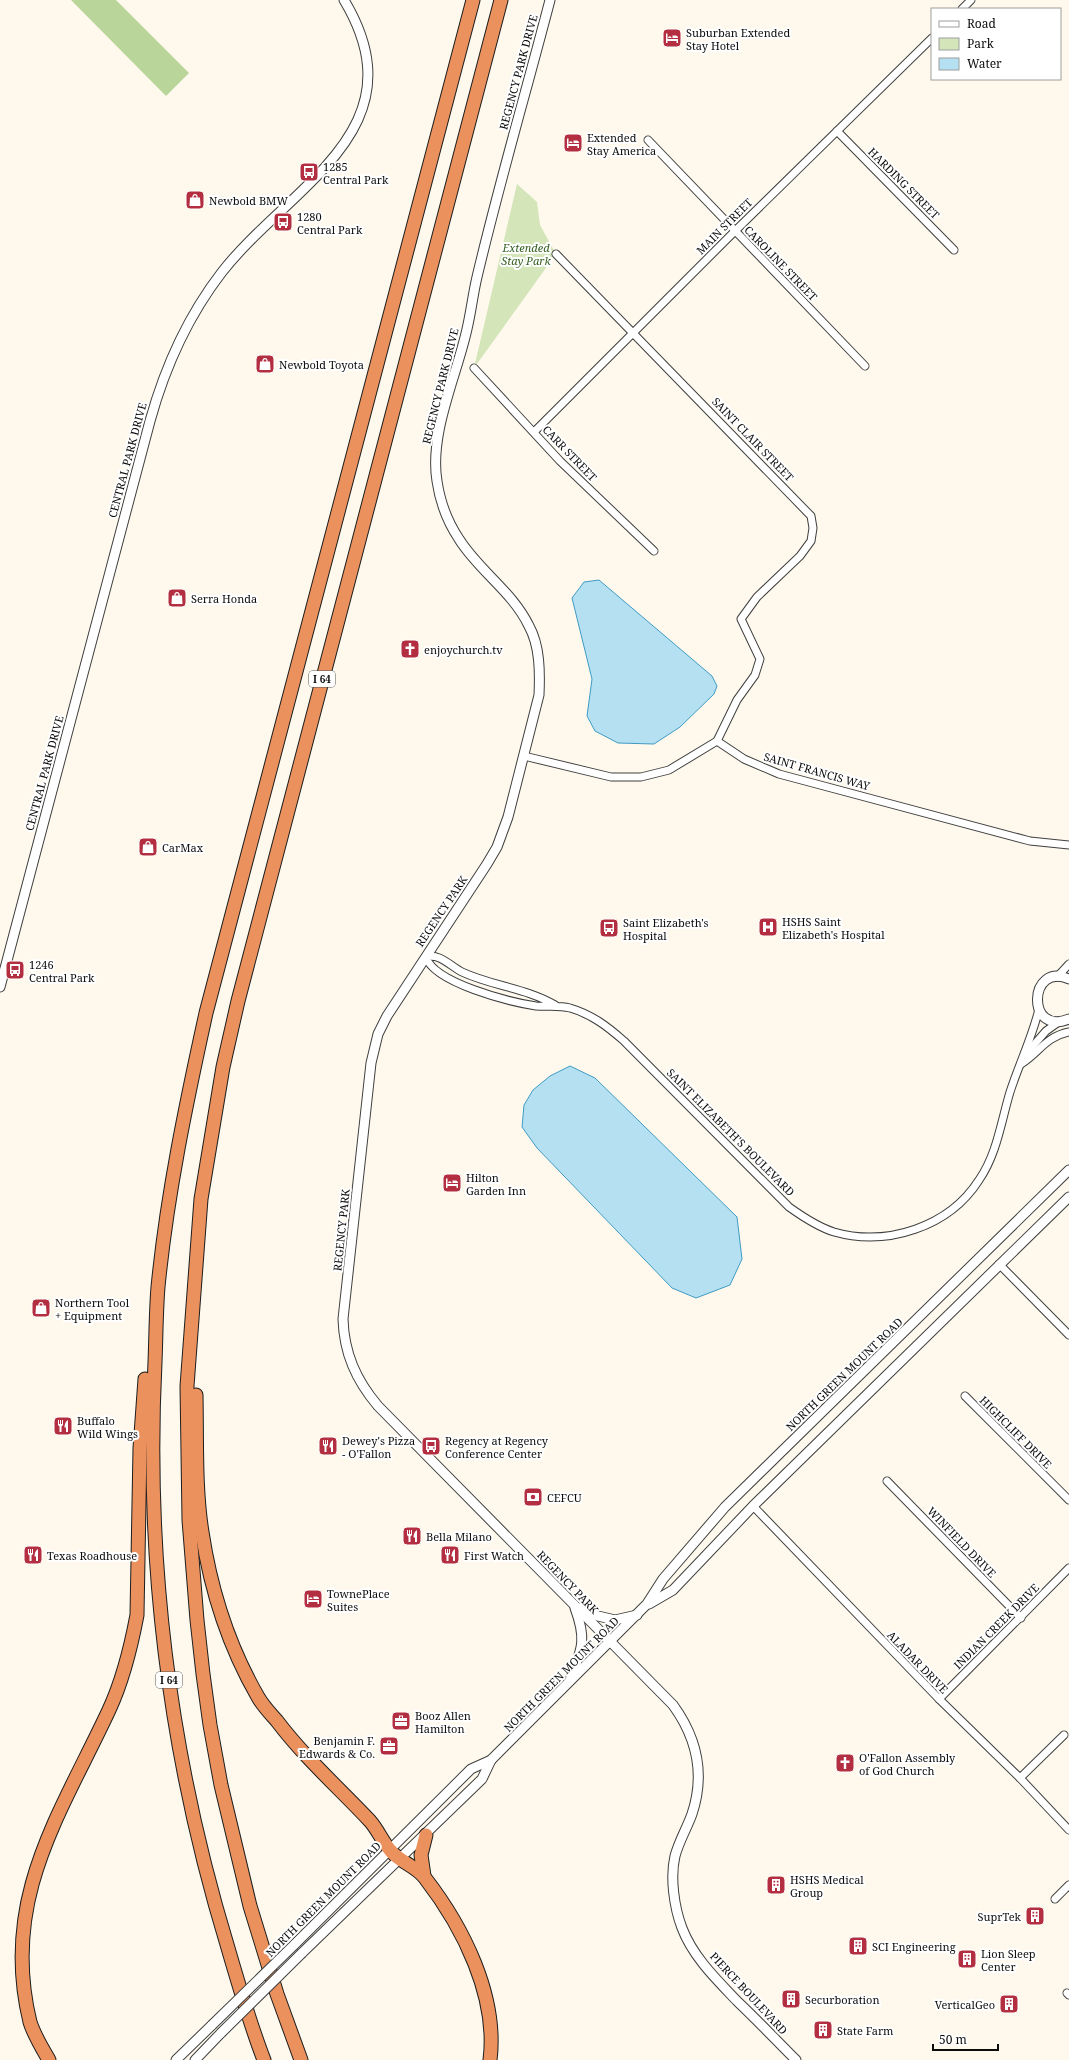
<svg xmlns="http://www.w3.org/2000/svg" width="1069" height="2060" font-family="'Noto Serif',serif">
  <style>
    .green { fill: #d4e5b9 }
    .forest { fill: #b9d599 }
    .water { fill: #b4e0f2; stroke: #409bc4 }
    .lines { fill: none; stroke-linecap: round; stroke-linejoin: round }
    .minor-casing { stroke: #3f3f3f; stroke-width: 9 }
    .tertiary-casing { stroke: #3f3f3f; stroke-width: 11 }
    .motorway-casing { stroke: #1d1d1d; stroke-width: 15 }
    .minor { stroke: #fff; stroke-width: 7 }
    .tertiary { stroke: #fff; stroke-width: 9 }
    .motorway { stroke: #ea915e; stroke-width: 13 }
    .tertiary-bridge-casing { stroke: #3f3f3f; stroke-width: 11; stroke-linecap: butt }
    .tertiary-bridge { stroke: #fff; stroke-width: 9 }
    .labels { text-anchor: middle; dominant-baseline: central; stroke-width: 4; stroke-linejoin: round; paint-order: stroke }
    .shield { fill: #fff; stroke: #555; stroke-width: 1 }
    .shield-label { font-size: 10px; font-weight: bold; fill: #0c0c0c }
    .poi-label { font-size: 11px; fill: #0c0c0c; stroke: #fff; text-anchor: start }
    .street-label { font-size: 11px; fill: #0c0c0c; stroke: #fff }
    .park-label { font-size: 11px; font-style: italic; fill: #335f21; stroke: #fff }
  </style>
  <rect width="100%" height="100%" fill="#fef9ec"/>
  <polygon class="green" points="517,184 537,202 540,225 556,254 474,368"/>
  <polygon class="forest" points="71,0 116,0 189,73 166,96"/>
  <g class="water">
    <polygon points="599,580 712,676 717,686 714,694 680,727 654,744 618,743 595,731 587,716 592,679 572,598 584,582"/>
    <polygon points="570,1066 595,1078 737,1217 742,1259 730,1285 696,1298 672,1288 537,1148 522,1127 524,1105 533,1090 550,1076"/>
  </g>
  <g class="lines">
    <defs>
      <g id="minor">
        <polyline points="962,9 971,0"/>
        <polyline points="837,131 954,250"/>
        <polyline points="648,140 865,366"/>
        <polyline points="556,254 811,516 813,528 811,541 800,556 757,597 741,619 760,659 755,675 737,700 717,741"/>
        <polyline points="474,368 560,461 654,551"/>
        <polyline points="534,432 735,231 932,38"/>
        <polyline points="524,756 611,777 641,777 669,770 717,741 744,759 779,774 1030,841 1069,845"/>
        <polyline points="1057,977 1069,964"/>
        <path d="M555,1005C526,988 492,986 462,972C450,966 440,953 426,957C434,983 510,1002 536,1006C548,1007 558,1005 570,1008C591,1014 607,1026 624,1041L789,1207C803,1217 818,1227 834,1232C887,1247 949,1227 979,1180C997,1154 1001,1122 1010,1092C1019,1064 1032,1038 1039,1009"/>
        <polyline points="1025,1055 1046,1031 1060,1021"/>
        <path d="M1021,1064C1040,1052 1045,1037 1069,1032"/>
        <polyline points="999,1264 1069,1335"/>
        <polyline points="965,1396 1069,1500"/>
        <polyline points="887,1481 1021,1618"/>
        <polyline points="753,1506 939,1699 1020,1778 1069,1830"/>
        <polyline points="939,1699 1069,1568"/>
        <polyline points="1020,1778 1064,1735"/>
        <polyline points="1055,1899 1069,1885"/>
        <polyline points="1067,1993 1069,1995"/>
      </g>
      <g id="tertiary">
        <path d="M550,0C526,92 499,184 477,277C473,294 471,312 467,329C457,375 429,433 437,481C440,502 447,521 459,539C479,571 512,591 529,626C540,646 540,672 539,695L508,817L497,847L487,864L387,1016L378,1034L371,1063L343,1319C344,1353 356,1380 378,1406L673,1705C697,1738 705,1775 692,1814C687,1828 679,1841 675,1856C670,1877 674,1907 682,1928C693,1957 717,1980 738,2002C758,2021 777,2041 796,2060"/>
        <path d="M1069,979C1028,961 1026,1037 1069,1019"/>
        <path d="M0,987L150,421C165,367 188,316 222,272C290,185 422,130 344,0"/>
        <polyline points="649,1604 673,1590 753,1506 1069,1197"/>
        <polyline points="579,1608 598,1616 615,1620 637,1615"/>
        <path d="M570,1680C582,1649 587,1640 575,1608"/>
        <polyline points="294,1945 471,1769 491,1760 647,1604 663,1579 725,1507 1069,1170"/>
        <polyline points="302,1953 482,1779 491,1760"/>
        <polyline points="176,2060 212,2025"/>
        <polyline points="195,2060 221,2033"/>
      </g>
      <g id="motorway">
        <path d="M196,1395C197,1441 195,1488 202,1532C211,1592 228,1645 258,1697C263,1706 270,1713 277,1721C305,1758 339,1788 370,1821C378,1830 382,1841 390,1850C399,1862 415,1865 425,1878C463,1927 498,1996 490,2060"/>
        <polyline points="424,1876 421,1855 426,1835"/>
        <path d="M49,2060C42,2048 34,2035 30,2022C0,1899 60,1815 109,1710C123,1680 131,1647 137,1615L140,1448L145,1379"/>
        <path d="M264,2060C250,2024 239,1986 228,1948C170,1758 145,1560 155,1362C156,1337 156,1312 158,1287C167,1195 186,1104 206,1013L473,0"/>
        <polyline points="301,2060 277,1994 250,1906 221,1785 210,1725 203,1674 197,1620 189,1520 187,1386 201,1199 223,1067 238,1001 501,0"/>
      </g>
    </defs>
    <use href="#minor" class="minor-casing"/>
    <use href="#tertiary" class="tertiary-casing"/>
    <use href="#motorway" class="motorway-casing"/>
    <use href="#minor" class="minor"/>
    <use href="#tertiary" class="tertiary"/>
    <use href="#motorway" class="motorway"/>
    <defs>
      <g id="tertiary-bridge">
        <polyline points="212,2025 294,1945"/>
        <polyline points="221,2033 302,1953"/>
      </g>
    </defs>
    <use href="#tertiary-bridge" class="tertiary-bridge-casing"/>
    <use href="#tertiary-bridge" class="tertiary-bridge"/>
  </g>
  <defs>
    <symbol id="hotel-square" viewBox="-11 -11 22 22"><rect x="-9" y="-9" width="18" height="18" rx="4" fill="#b22e40" stroke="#fff"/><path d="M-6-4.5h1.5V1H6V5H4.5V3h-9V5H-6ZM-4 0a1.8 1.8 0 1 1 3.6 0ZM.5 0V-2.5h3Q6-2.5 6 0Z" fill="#fff"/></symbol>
    <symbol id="bus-square" viewBox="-11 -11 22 22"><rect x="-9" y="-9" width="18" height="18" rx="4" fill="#b22e40" stroke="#fff"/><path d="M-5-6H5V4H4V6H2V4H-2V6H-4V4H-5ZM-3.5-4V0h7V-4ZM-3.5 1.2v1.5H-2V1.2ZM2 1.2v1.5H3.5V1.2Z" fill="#fff"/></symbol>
    <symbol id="shop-square" viewBox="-11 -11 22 22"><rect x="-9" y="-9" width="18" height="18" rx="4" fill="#b22e40" stroke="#fff"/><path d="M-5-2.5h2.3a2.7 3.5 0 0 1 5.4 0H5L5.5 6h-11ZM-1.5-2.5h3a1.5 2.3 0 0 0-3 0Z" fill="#fff"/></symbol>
    <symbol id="church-square" viewBox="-11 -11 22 22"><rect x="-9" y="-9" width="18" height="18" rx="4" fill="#b22e40" stroke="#fff"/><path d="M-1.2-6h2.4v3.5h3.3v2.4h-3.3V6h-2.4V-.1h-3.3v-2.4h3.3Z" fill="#fff"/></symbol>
    <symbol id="hospital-square" viewBox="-11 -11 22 22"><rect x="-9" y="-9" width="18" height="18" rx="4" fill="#b22e40" stroke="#fff"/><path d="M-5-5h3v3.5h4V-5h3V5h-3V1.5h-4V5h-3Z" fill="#fff"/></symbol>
    <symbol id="restaurant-square" viewBox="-11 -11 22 22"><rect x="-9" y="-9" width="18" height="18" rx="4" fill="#b22e40" stroke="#fff"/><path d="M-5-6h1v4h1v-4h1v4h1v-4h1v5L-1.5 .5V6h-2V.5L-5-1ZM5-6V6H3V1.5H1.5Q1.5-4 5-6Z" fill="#fff"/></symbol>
    <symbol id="bank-square" viewBox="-11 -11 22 22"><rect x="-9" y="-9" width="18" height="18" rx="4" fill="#b22e40" stroke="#fff"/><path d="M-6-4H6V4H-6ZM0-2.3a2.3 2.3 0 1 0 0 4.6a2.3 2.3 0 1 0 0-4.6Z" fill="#fff"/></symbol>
    <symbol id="office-square" viewBox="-11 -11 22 22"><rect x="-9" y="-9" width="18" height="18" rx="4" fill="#b22e40" stroke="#fff"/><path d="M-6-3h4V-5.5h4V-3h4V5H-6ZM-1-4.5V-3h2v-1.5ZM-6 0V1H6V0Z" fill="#fff"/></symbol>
    <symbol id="building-square" viewBox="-11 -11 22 22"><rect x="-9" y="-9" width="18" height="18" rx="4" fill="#b22e40" stroke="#fff"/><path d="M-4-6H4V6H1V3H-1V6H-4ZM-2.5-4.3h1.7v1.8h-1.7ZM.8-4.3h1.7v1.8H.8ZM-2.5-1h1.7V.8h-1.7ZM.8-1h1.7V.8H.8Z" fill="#fff"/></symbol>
  </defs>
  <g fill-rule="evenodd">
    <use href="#hotel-square" x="661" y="27" width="22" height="22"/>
    <use href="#hotel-square" x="562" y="132" width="22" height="22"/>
    <use href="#bus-square" x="298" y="161" width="22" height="22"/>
    <use href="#shop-square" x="184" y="189" width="22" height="22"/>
    <use href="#bus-square" x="272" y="211" width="22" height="22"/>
    <use href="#shop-square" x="254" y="353" width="22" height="22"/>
    <use href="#shop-square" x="166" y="587" width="22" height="22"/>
    <use href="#church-square" x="399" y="638" width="22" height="22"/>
    <use href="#shop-square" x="137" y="836" width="22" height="22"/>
    <use href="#hospital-square" x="757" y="916" width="22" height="22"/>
    <use href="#bus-square" x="598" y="917" width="22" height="22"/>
    <use href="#bus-square" x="4" y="959" width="22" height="22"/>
    <use href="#hotel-square" x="441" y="1172" width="22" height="22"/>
    <use href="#shop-square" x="30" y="1297" width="22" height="22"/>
    <use href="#restaurant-square" x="52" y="1415" width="22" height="22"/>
    <use href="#restaurant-square" x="317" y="1435" width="22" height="22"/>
    <use href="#bus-square" x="420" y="1435" width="22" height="22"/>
    <use href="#bank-square" x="522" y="1486" width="22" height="22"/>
    <use href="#restaurant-square" x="401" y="1525" width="22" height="22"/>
    <use href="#restaurant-square" x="22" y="1544" width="22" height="22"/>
    <use href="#restaurant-square" x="439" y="1544" width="22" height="22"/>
    <use href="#hotel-square" x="302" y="1588" width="22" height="22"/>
    <use href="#office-square" x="390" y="1710" width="22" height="22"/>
    <use href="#office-square" x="378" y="1735" width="22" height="22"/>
    <use href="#church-square" x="834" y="1752" width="22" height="22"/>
    <use href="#building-square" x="765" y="1874" width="22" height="22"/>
    <use href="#building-square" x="1024" y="1905" width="22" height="22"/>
    <use href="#building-square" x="847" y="1935" width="22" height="22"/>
    <use href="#building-square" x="956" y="1948" width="22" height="22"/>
    <use href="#building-square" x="780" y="1988" width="22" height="22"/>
    <use href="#building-square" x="998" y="1993" width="22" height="22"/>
    <use href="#building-square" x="812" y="2019" width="22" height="22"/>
  </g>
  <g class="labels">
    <g class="shield">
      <rect x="309" y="671" width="26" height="16" rx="3"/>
      <rect x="156" y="1672" width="26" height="16" rx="3"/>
    </g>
    <g class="shield-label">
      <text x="322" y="679">I 64</text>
      <text x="169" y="1680">I 64</text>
    </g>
    <g class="poi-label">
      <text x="686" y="32">Suburban Extended<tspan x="686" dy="13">Stay Hotel</tspan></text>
      <text x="587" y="137">Extended<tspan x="587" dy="13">Stay America</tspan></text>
      <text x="323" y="166">1285<tspan x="323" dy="13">Central Park</tspan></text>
      <text x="209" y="200">Newbold BMW</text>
      <text x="297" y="216">1280<tspan x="297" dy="13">Central Park</tspan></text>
      <text x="279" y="364">Newbold Toyota</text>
      <text x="191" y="598">Serra Honda</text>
      <text x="424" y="649">enjoychurch.tv</text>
      <text x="162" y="847">CarMax</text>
      <text x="782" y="921">HSHS Saint<tspan x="782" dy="13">Elizabeth's Hospital</tspan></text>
      <text x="623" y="922">Saint Elizabeth's<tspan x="623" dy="13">Hospital</tspan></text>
      <text x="29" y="964">1246<tspan x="29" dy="13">Central Park</tspan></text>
      <text x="466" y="1177">Hilton<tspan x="466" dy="13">Garden Inn</tspan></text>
      <text x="55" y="1302">Northern Tool<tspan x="55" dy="13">+ Equipment</tspan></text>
      <text x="77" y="1420">Buffalo<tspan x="77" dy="13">Wild Wings</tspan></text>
      <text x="342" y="1440">Dewey's Pizza<tspan x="342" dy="13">- O'Fallon</tspan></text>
      <text x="445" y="1440">Regency at Regency<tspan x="445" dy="13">Conference Center</tspan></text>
      <text x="547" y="1497">CEFCU</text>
      <text x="426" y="1536">Bella Milano</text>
      <text x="47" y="1555">Texas Roadhouse</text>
      <text x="464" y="1555">First Watch</text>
      <text x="327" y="1593">TownePlace<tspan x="327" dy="13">Suites</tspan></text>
      <text x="415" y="1715">Booz Allen<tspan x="415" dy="13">Hamilton</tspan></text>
      <text x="375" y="1740" text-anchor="end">Benjamin F.<tspan x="375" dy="13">Edwards &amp; Co.</tspan></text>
      <text x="859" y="1757">O'Fallon Assembly<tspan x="859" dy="13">of God Church</tspan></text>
      <text x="790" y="1879">HSHS Medical<tspan x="790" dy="13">Group</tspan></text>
      <text x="1021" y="1916" text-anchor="end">SuprTek</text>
      <text x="872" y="1946">SCI Engineering</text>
      <text x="981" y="1953">Lion Sleep<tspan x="981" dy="13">Center</tspan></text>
      <text x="805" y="1999">Securboration</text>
      <text x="995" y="2004" text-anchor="end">VerticalGeo</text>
      <text x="837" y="2030">State Farm</text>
    </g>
    <g class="street-label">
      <text transform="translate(518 72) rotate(-75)">REGENCY PARK DRIVE</text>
      <text transform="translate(904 183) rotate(45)">HARDING STREET</text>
      <text transform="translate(724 226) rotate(-45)">MAIN STREET</text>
      <text transform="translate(781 263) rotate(46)">CAROLINE STREET</text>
      <text transform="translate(440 386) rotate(-76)">REGENCY PARK DRIVE</text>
      <text transform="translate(753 439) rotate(46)">SAINT CLAIR STREET</text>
      <text transform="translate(570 453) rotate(46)">CARR STREET</text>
      <text transform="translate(127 460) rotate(-75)">CENTRAL PARK DRIVE</text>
      <text transform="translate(817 771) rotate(16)">SAINT FRANCIS WAY</text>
      <text transform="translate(44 773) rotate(-75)">CENTRAL PARK DRIVE</text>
      <text transform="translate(441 911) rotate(-56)">REGENCY PARK</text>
      <text transform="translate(731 1132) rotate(45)">SAINT ELIZABETH'S BOULEVARD</text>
      <text transform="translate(341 1230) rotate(-84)">REGENCY PARK</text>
      <text transform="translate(844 1374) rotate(-44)">NORTH GREEN MOUNT ROAD</text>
      <text transform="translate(1016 1432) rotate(45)">HIGHCLIFF DRIVE</text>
      <text transform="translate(962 1542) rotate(46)">WINFIELD DRIVE</text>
      <text transform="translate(568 1582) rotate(46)">REGENCY PARK</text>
      <text transform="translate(996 1626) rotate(-45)">INDIAN CREEK DRIVE</text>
      <text transform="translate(918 1662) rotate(46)">ALADAR DRIVE</text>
      <text transform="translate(561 1674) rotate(-45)">NORTH GREEN MOUNT ROAD</text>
      <text transform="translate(323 1899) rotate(-45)">NORTH GREEN MOUNT ROAD</text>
      <text transform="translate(749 1993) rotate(47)">PIERCE BOULEVARD</text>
    </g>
    <g class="park-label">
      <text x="526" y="247">Extended<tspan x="526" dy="13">Stay Park</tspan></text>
    </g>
  </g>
  <rect x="931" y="8" width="130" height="72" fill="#ffffff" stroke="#9e9e9e"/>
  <rect x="939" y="21" width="20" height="6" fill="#ffffff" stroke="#9e9e9e"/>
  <text x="967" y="28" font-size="12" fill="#0c0c0c">Road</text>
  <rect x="939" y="38" width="20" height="12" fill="#d4e5b9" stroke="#9e9e9e"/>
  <text x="967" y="48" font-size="12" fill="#0c0c0c">Park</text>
  <rect x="939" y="58" width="20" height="12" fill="#b4e0f2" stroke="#9e9e9e"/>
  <text x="967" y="68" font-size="12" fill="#0c0c0c">Water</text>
  <path d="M933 2044v6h65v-6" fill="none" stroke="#0c0c0c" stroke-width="2"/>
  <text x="939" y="2044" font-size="12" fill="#0c0c0c" stroke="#ffffff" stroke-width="3" paint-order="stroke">50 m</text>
</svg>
